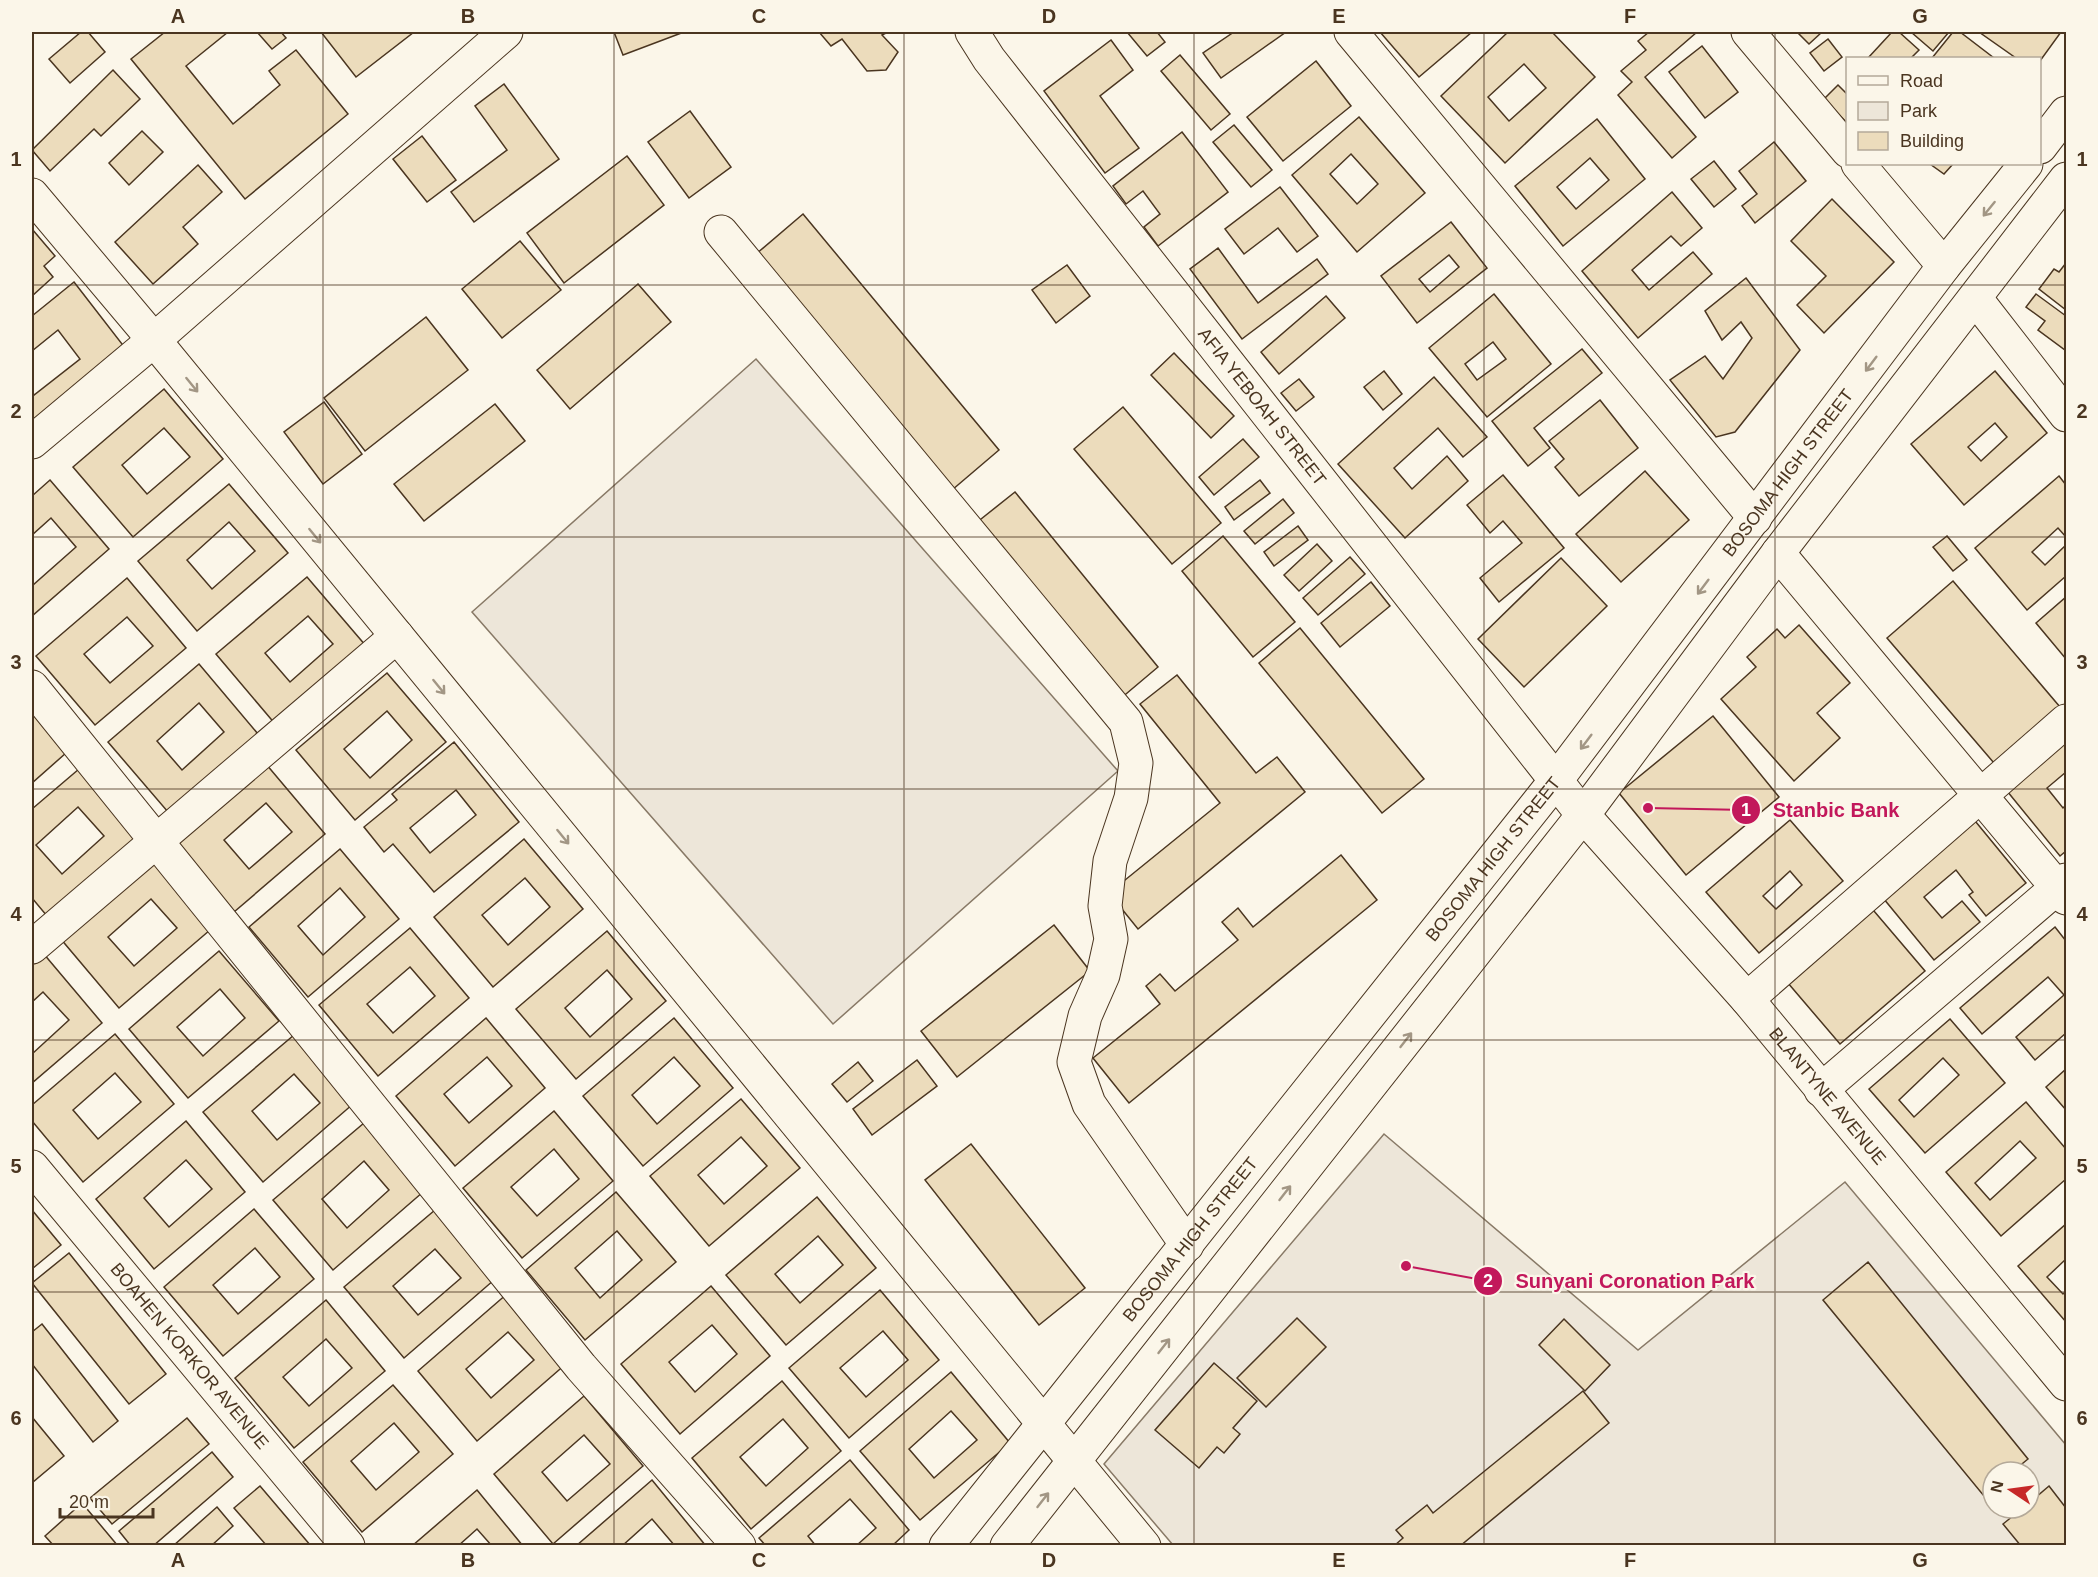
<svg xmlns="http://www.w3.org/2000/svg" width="2098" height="1577" font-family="Helvetica,sans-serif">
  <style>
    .green { fill: #ede6d9; stroke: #887966; stroke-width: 1.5; fill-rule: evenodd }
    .building { fill: #ecdcbc; stroke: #4a3520; stroke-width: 1.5; fill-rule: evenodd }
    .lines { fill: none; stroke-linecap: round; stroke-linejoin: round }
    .minor-casing { stroke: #4a3520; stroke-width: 35 }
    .minor { stroke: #fbf6e9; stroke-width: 33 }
    .oneway { stroke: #a29684 }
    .grid { fill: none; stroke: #4a3520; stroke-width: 1.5; stroke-opacity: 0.55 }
    .labels { text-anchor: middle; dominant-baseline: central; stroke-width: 4.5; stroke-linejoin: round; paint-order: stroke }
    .street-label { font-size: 18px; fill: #4a3520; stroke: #fbf6e9 }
    .leader { fill: none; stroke: #c2185b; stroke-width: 2 }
    .callout-dot { fill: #c2185b; stroke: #fbf6e9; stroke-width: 2 }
    .mark-label { font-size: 18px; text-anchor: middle; font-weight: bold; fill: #fff }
    .callout-label { font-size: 20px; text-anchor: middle; font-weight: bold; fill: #c2185b; stroke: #fbf6e9; stroke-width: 4.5; stroke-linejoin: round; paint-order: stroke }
    .neatline { fill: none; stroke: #4a3520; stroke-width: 2 }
    .grid-label { font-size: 20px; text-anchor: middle; font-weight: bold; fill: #4a3520 }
  </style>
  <rect width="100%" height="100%" fill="#fbf6e9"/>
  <g class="green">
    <polygon points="756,359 1118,771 833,1024 472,612"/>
    <path d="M1384,1134L1638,1350L1845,1182L2066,1445V1545H1173L1104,1464ZM1993,1472H2029V1508H1993Z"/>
  </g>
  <g class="building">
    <polygon points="81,32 88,32 105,52 70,83 49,59"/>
    <polygon points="165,32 228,32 186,66 233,124 280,85 269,71 296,50 348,114 245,199 131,59"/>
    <polygon points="257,32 281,32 286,38 272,49"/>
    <polygon points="321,32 414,32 356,77"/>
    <polygon points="614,32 684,32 623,55"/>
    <polygon points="819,32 888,32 882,35 898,52 886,70 867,71 842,39 831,46"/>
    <polygon points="1127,32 1157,32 1165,42 1147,56"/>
    <polygon points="1234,32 1286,32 1221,78 1203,53"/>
    <polygon points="1380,32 1472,32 1419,77"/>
    <path d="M1508,32H1552L1595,77L1505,163L1441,96ZM1524,64L1546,88L1509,121L1488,97Z"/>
    <polygon points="1649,32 1697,32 1645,77 1696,137 1672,158 1618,95 1632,82 1621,71 1646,50 1638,41"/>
    <polygon points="1797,32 1822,32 1809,44"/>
    <polygon points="1892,32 1899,32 1919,50 1911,58 1868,58"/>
    <polygon points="1911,32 1949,32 1933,51"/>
    <polygon points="1953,32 1960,32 1994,58 1932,58"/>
    <polygon points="1979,32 2061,32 2040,61 2040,58 2016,58"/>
    <polygon points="1828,39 1842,57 1824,71 1810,53"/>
    <polygon points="1111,40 1133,70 1100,96 1139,148 1105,173 1044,91"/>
    <polygon points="1702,46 1738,92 1705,118 1669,72"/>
    <polygon points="1180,55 1230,114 1211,130 1161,71"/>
    <polygon points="1316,61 1351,106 1283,161 1247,117"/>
    <polygon points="113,70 140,99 101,136 94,129 50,171 32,150"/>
    <polygon points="504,84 559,159 474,222 451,192 507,150 475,106"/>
    <polygon points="1838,85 1848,95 1848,124 1824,99"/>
    <polygon points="690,111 731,167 689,198 648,142"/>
    <path d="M1359,117L1425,193L1357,252L1292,175ZM1351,154L1378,184L1357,204L1330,174Z"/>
    <path d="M1597,119L1645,179L1563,246L1515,186ZM1590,158L1609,180L1576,209L1557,187Z"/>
    <polygon points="1234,125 1272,170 1251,187 1213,142"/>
    <polygon points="142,131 163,152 129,185 109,163"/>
    <polygon points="1182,132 1228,192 1158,246 1144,227 1160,214 1143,191 1126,204 1113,186"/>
    <polygon points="422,136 456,180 427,202 393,159"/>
    <polygon points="1774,142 1806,181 1755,223 1742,206 1757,194 1739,171"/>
    <polygon points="627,156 664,205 564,283 527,233"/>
    <polygon points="1714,161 1736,189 1714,207 1691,179"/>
    <polygon points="1930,164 1953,164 1944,174"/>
    <polygon points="198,165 222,192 183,227 198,244 153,284 115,242"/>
    <polygon points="1280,187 1318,236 1297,252 1278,228 1244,254 1225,229"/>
    <polygon points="1672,192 1702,228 1681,246 1671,236 1632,270 1649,290 1693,252 1712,274 1638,338 1582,271"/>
    <polygon points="1832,199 1894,262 1824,333 1797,305 1826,276 1791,241"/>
    <polygon points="803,214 999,450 952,490 756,254"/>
    <path d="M1451,222L1487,268L1417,323L1381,276ZM1449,255L1459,267L1430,292L1419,279Z"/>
    <polygon points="32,229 55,256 44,266 53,277 32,296"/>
    <polygon points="520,241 561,290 502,338 462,289"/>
    <polygon points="1218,248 1258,303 1317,259 1328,274 1242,339 1190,269"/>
    <polygon points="2066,263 2066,310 2039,289 2054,269 2059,272"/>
    <polygon points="1067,265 1090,296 1056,323 1032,290"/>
    <polygon points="1746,278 1800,350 1735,432 1716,437 1670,380 1705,356 1723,379 1752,338 1741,322 1722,340 1705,311"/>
    <polygon points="74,282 129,353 32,430 32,391 34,395 80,359 58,330 32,351 32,316"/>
    <polygon points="638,284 671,322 570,409 537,370"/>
    <path d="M1494,294L1551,364L1487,417L1429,348ZM1493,342L1506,359L1477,380L1465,364Z"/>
    <polygon points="2036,294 2066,316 2065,350 2038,330 2045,321 2026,307"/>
    <polygon points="1326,296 1345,318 1279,374 1261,352"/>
    <polygon points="426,317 468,370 365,451 324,398"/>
    <polygon points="1582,349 1602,373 1534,428 1550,448 1528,466 1492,421"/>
    <polygon points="1174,353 1234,416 1211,438 1151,375"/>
    <polygon points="1384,371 1402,394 1383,410 1364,387"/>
    <path d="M1995,371L2047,433L1964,505L1911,444ZM1995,423L2007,437L1981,461L1968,447Z"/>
    <polygon points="1434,377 1487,437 1463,457 1438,428 1394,468 1412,489 1447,456 1468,481 1405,538 1338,464"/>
    <polygon points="1299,379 1314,397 1296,411 1281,393"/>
    <path d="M164,389L223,459L133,537L73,467ZM164,428L190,457L147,494L122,465Z"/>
    <polygon points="1600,400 1638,448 1579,496 1555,467 1564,459 1549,441"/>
    <polygon points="324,402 362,454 323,484 284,432"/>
    <polygon points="495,404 525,441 424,521 394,484"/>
    <polygon points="1123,407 1221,523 1172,564 1074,449"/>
    <polygon points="1243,439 1259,457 1214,495 1199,477"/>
    <polygon points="1645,471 1689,520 1621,582 1576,534"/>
    <polygon points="1503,475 1564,548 1499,602 1480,578 1522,543 1503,521 1490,533 1467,505"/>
    <polygon points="2059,476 2066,485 2066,537 2058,528 2032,552 2045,565 2066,545 2066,576 2027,610 1975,548"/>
    <polygon points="50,480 109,549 32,616 32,583 33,585 76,547 51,518 32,535 32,496"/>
    <polygon points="1260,480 1270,493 1234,520 1225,507"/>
    <path d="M229,484L288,553L197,631L138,561ZM229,522L255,551L212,589L187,560Z"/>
    <polygon points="1015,492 1158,667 1120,699 976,523"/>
    <polygon points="1283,499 1294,513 1255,544 1244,531"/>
    <polygon points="1298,526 1308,540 1274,566 1264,552"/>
    <polygon points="1223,536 1295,622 1253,657 1182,571"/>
    <polygon points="1947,536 1967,560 1953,571 1933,547"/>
    <polygon points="1317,544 1332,561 1299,591 1284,575"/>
    <polygon points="1350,557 1365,574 1318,615 1303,598"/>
    <polygon points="1561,558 1607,606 1524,687 1478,639"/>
    <path d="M307,577L366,646L276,725L216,654ZM308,616L333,644L290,682L265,653Z"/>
    <path d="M127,578L186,648L95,725L36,656ZM127,617L153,646L110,683L84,654Z"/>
    <polygon points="1953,581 2060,707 1994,763 1887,638"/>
    <polygon points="1371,582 1390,606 1340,647 1321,623"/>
    <polygon points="2066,597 2066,659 2036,623"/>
    <polygon points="1799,625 1850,683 1817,713 1840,738 1794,781 1721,699 1756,667 1747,657 1777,629 1785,638"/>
    <polygon points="1300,628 1424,779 1382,813 1259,663"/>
    <path d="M199,664L258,734L168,812L108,742ZM199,703L224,732L182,770L157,741Z"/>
    <path d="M387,673L446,742L355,820L296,750ZM387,711L412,740L370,778L344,749Z"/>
    <polygon points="1177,675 1256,773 1277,757 1305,792 1138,929 1109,893 1220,803 1140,704"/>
    <polygon points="32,712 66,753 32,783"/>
    <polygon points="1713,716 1779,797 1686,875 1619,793"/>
    <polygon points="2066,734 2066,772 2047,788 2063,808 2066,805 2066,851 2060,856 2003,786"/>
    <path d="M454,742L519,822L434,892L393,844L384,852L364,827L397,800L392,794ZM456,790L476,815L430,853L410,828Z"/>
    <path d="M266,764L325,834L234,912L175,842ZM266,803L292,832L249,869L224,840Z"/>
    <path d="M79,769L137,838L47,916L32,898V809ZM78,807L104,836L62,874L36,845Z"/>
    <polygon points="1971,816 2026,883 1986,916 1969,895 1973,892 1956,870 1924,897 1942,918 1962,901 1980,922 1934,960 1879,893"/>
    <path d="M1790,820L1843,881L1759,953L1706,892ZM1790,871L1802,885L1776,909L1763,896Z"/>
    <path d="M524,839L583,909L493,987L434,917ZM525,878L550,907L508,945L482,915Z"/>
    <path d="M340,849L399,919L308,997L249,927ZM340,888L365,917L323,955L298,926Z"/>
    <polygon points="1341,855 1377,900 1129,1103 1093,1058 1160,1004 1146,986 1160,974 1175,991 1238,940 1222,922 1238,908 1253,927"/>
    <path d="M151,860L210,930L119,1008L60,938ZM151,899L177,928L134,966L108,937Z"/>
    <polygon points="1868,904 1925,971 1840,1044 1782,976"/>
    <polygon points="1054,925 1090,971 957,1077 921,1031"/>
    <polygon points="2055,927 2066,941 2066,1033 2035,1060 2016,1037 2064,995 2048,977 1982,1034 1960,1008"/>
    <path d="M410,928L469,998L378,1076L319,1005ZM410,967L435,996L393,1033L367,1004Z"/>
    <path d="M607,931L666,1001L576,1079L516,1009ZM607,970L632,999L590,1037L565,1008Z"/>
    <path d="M219,951L279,1021L188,1098L129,1029ZM220,989L245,1018L203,1056L177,1027Z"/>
    <polygon points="43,953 102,1023 32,1083 32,1054 69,1020 43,992 32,1002 32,962"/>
    <path d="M486,1018L545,1088L455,1166L396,1096ZM487,1057L512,1086L469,1123L444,1094Z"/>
    <path d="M674,1018L733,1088L643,1166L583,1096ZM674,1057L700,1086L657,1124L632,1095Z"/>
    <path d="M1950,1019L2005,1083L1925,1153L1869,1089ZM1943,1058L1959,1075L1914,1117L1899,1100Z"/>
    <path d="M115,1034L174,1104L83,1182L32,1121V1105ZM115,1073L141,1102L98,1139L73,1110Z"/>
    <path d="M294,1035L353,1104L263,1182L203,1112ZM294,1074L320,1103L277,1140L252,1111Z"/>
    <polygon points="917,1060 937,1086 872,1135 853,1109"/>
    <polygon points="858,1062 873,1081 847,1102 832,1084"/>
    <polygon points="2066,1069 2066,1110 2046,1087"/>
    <path d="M741,1099L800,1168L709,1246L650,1176ZM741,1137L767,1166L724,1204L698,1175Z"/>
    <path d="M2026,1102L2066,1149V1179L2001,1236L1946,1172ZM2020,1141L2036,1158L1990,1200L1975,1183Z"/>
    <path d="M554,1111L613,1181L522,1258L463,1188ZM554,1149L579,1179L537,1216L511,1187Z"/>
    <path d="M186,1121L245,1192L154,1269L96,1199ZM186,1160L212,1189L169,1227L144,1198Z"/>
    <path d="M364,1123L423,1192L333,1270L273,1200ZM364,1161L389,1190L347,1228L322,1199Z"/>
    <polygon points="971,1144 1085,1288 1039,1325 925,1180"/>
    <path d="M616,1192L676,1262L585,1340L526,1270ZM617,1231L642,1260L600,1298L575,1268Z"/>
    <path d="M817,1197L876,1268L786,1345L726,1275ZM818,1236L843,1265L800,1303L775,1274Z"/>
    <path d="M254,1209L314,1279L223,1356L164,1287ZM255,1248L280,1277L238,1314L213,1285Z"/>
    <polygon points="32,1210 61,1245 32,1269"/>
    <path d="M435,1210L494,1280L404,1358L344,1287ZM435,1249L461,1278L418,1315L393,1286Z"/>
    <polygon points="2066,1224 2066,1259 2047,1277 2063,1294 2066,1291 2066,1322 2018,1266"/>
    <polygon points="69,1253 166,1374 129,1404 32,1283"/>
    <polygon points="1868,1262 2028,1459 2012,1472 1993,1472 1993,1488 1984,1496 1823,1300"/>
    <path d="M711,1286L770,1356L680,1434L621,1364ZM712,1325L737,1354L695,1392L669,1362Z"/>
    <path d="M880,1290L939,1360L849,1438L789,1368ZM883,1331L908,1360L866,1397L840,1368Z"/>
    <path d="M508,1293L567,1363L477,1441L418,1371ZM508,1332L534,1360L491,1398L466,1369Z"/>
    <path d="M326,1300L385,1371L294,1448L235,1378ZM326,1339L352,1368L309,1406L283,1377Z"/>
    <polygon points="1297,1318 1326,1347 1266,1407 1237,1378"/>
    <polygon points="1564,1319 1610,1365 1585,1391 1539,1345"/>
    <polygon points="42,1324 118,1421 93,1442 32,1364 32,1332"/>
    <polygon points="1214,1363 1257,1401 1233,1428 1240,1434 1224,1453 1217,1447 1199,1468 1155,1430"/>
    <path d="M951,1372L1010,1443L920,1520L860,1451ZM951,1411L977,1440L934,1478L909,1449Z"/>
    <path d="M782,1381L841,1451L751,1529L692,1458ZM783,1419L808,1448L766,1486L740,1457Z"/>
    <path d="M393,1385L453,1454L362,1532L303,1462ZM394,1423L419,1452L376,1490L351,1461Z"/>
    <polygon points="1583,1391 1609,1423 1460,1546 1394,1546 1403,1538 1396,1530 1427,1505 1433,1513"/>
    <path d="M584,1396L643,1466L553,1544L494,1474ZM584,1435L610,1464L567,1501L542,1472Z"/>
    <polygon points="32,1417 64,1456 33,1482 32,1480"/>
    <polygon points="187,1418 209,1444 112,1524 90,1498"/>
    <polygon points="212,1452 233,1477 153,1546 131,1546 119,1531"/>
    <polygon points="850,1460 909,1530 892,1546 856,1546 876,1528 850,1499 808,1536 816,1546 766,1546 759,1538"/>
    <polygon points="652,1480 706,1546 675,1546 652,1519 622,1546 576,1546"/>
    <polygon points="260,1486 311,1546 267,1546 234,1508"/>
    <polygon points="2049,1486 2066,1508 2066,1546 2021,1546 2003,1524 2023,1508 2029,1508 2029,1503"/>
    <polygon points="477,1490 523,1546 492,1546 477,1529 458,1546 412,1546"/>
    <polygon points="82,1503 118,1546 54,1546 45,1536"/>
    <polygon points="217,1507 233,1526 211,1546 173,1546"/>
  </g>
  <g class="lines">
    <defs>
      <g id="minor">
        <path id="s1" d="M972,32L989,59L1583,815L1747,999L2066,1384"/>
        <polyline points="1351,32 1755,518"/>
        <polyline points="1748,32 1848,151"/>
        <polyline points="2040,147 2066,113"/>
        <polyline points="1858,164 1944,266"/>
        <polyline points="32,195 154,340 1144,1546"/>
        <polyline points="721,232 1126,722 1136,763 1131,798 1110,861 1105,906 1111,939 1103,975 1085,1016 1074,1062 1089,1104 1187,1245"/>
        <polyline points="1976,299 2066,415"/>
        <polyline points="32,442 154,340 506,32"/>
        <polyline points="1778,553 2066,898"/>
        <polyline points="32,687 581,1367 739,1546"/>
        <polyline points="32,947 397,636"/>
        <polyline points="1747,999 2066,721"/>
        <polyline points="1821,1090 2066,880"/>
        <path id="s2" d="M32,1167L348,1546"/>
        <path id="s3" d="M946,1546L1557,779L1944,266L2026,164"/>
        <polyline points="1007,1546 1583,815 1778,553 2066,179"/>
      </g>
    </defs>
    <use href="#minor" class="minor-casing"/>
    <use href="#minor" class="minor"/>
  </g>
  <defs><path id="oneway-shaft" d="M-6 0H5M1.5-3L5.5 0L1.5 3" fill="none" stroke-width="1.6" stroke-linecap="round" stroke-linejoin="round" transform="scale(1.5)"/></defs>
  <g class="oneway">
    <use href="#oneway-shaft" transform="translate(1989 209) rotate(129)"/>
    <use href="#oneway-shaft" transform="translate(1871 364) rotate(127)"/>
    <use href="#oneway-shaft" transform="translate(192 385) rotate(51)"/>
    <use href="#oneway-shaft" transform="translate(315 536) rotate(51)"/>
    <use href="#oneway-shaft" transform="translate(1703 587) rotate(127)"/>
    <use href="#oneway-shaft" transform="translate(439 687) rotate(51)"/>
    <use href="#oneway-shaft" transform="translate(1586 742) rotate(127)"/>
    <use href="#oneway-shaft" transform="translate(563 837) rotate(51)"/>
    <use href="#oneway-shaft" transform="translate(1406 1040) rotate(-52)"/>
    <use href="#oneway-shaft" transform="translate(1285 1193) rotate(-52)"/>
    <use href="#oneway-shaft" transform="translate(1164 1346) rotate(-52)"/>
    <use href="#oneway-shaft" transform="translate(1043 1500) rotate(-52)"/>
  </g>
  <path class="grid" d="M323,32V1546M614,32V1546M904,32V1546M1194,32V1546M1484,32V1546M1775,32V1546M32,285H2066M32,537H2066M32,789H2066M32,1040H2066M32,1292H2066"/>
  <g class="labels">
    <g class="street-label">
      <text stroke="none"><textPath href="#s1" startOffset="474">AFIA YEBOAH STREET</textPath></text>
      <text stroke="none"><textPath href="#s3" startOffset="1364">BOSOMA HIGH STREET</textPath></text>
      <text stroke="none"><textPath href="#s3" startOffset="878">BOSOMA HIGH STREET</textPath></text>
      <text stroke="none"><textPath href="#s1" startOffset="1366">BLANTYNE AVENUE</textPath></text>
      <text stroke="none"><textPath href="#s3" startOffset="392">BOSOMA HIGH STREET</textPath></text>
      <text stroke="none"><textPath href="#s2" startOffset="246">BOAHEN KORKOR AVENUE</textPath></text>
    </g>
  </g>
  <path class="leader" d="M1648 808L1746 810M1406 1266L1488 1281"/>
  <g class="callout-dot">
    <circle cx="1648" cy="808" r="6"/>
    <circle cx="1406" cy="1266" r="6"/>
    <circle cx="1746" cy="810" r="15"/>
    <circle cx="1488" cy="1281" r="15"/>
  </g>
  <g class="mark-label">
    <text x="1746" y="816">1</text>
    <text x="1488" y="1287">2</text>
  </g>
  <g class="callout-label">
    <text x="1836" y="817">Stanbic Bank</text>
    <text x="1635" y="1288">Sunyani Coronation Park</text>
  </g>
  <rect width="2098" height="1577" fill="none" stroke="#fbf6e9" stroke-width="66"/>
  <rect x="1846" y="57" width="195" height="108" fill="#fbf6e9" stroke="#b4a999" stroke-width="1.5"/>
  <rect x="1858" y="76" width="30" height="9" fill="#fbf6e9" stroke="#b4a999" stroke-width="1.5"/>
  <text x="1900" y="87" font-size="18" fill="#4a3520">Road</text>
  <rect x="1858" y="102" width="30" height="18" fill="#ede6d9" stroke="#b4a999" stroke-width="1.5"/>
  <text x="1900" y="117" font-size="18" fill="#4a3520">Park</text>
  <rect x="1858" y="132" width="30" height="18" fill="#ecdcbc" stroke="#b4a999" stroke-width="1.5"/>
  <text x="1900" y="147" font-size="18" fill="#4a3520">Building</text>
  <g transform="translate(2011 1490) rotate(283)"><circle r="28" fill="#fbf6e9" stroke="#b4a999" stroke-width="1.5"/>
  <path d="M0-4.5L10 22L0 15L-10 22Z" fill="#c62828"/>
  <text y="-9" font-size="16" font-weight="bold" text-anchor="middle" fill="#4a3520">N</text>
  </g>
  <path d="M60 1508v9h93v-9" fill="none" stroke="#4a3520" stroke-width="3"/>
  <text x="69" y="1508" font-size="18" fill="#4a3520" stroke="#fbf6e9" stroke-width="4.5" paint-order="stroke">20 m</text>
  <rect x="33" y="33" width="2032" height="1511" class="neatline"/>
  <g class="grid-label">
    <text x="178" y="23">A</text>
    <text x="468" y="23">B</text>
    <text x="759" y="23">C</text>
    <text x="1049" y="23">D</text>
    <text x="1339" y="23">E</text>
    <text x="1630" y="23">F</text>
    <text x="1920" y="23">G</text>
    <text x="16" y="166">1</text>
    <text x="2082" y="166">1</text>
    <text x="16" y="418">2</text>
    <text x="2082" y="418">2</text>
    <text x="16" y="669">3</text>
    <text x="2082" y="669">3</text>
    <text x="16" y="921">4</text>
    <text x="2082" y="921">4</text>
    <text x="16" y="1173">5</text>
    <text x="2082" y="1173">5</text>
    <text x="16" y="1425">6</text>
    <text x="2082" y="1425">6</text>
    <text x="178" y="1567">A</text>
    <text x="468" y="1567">B</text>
    <text x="759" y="1567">C</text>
    <text x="1049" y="1567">D</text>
    <text x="1339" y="1567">E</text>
    <text x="1630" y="1567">F</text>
    <text x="1920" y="1567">G</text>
  </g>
</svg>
